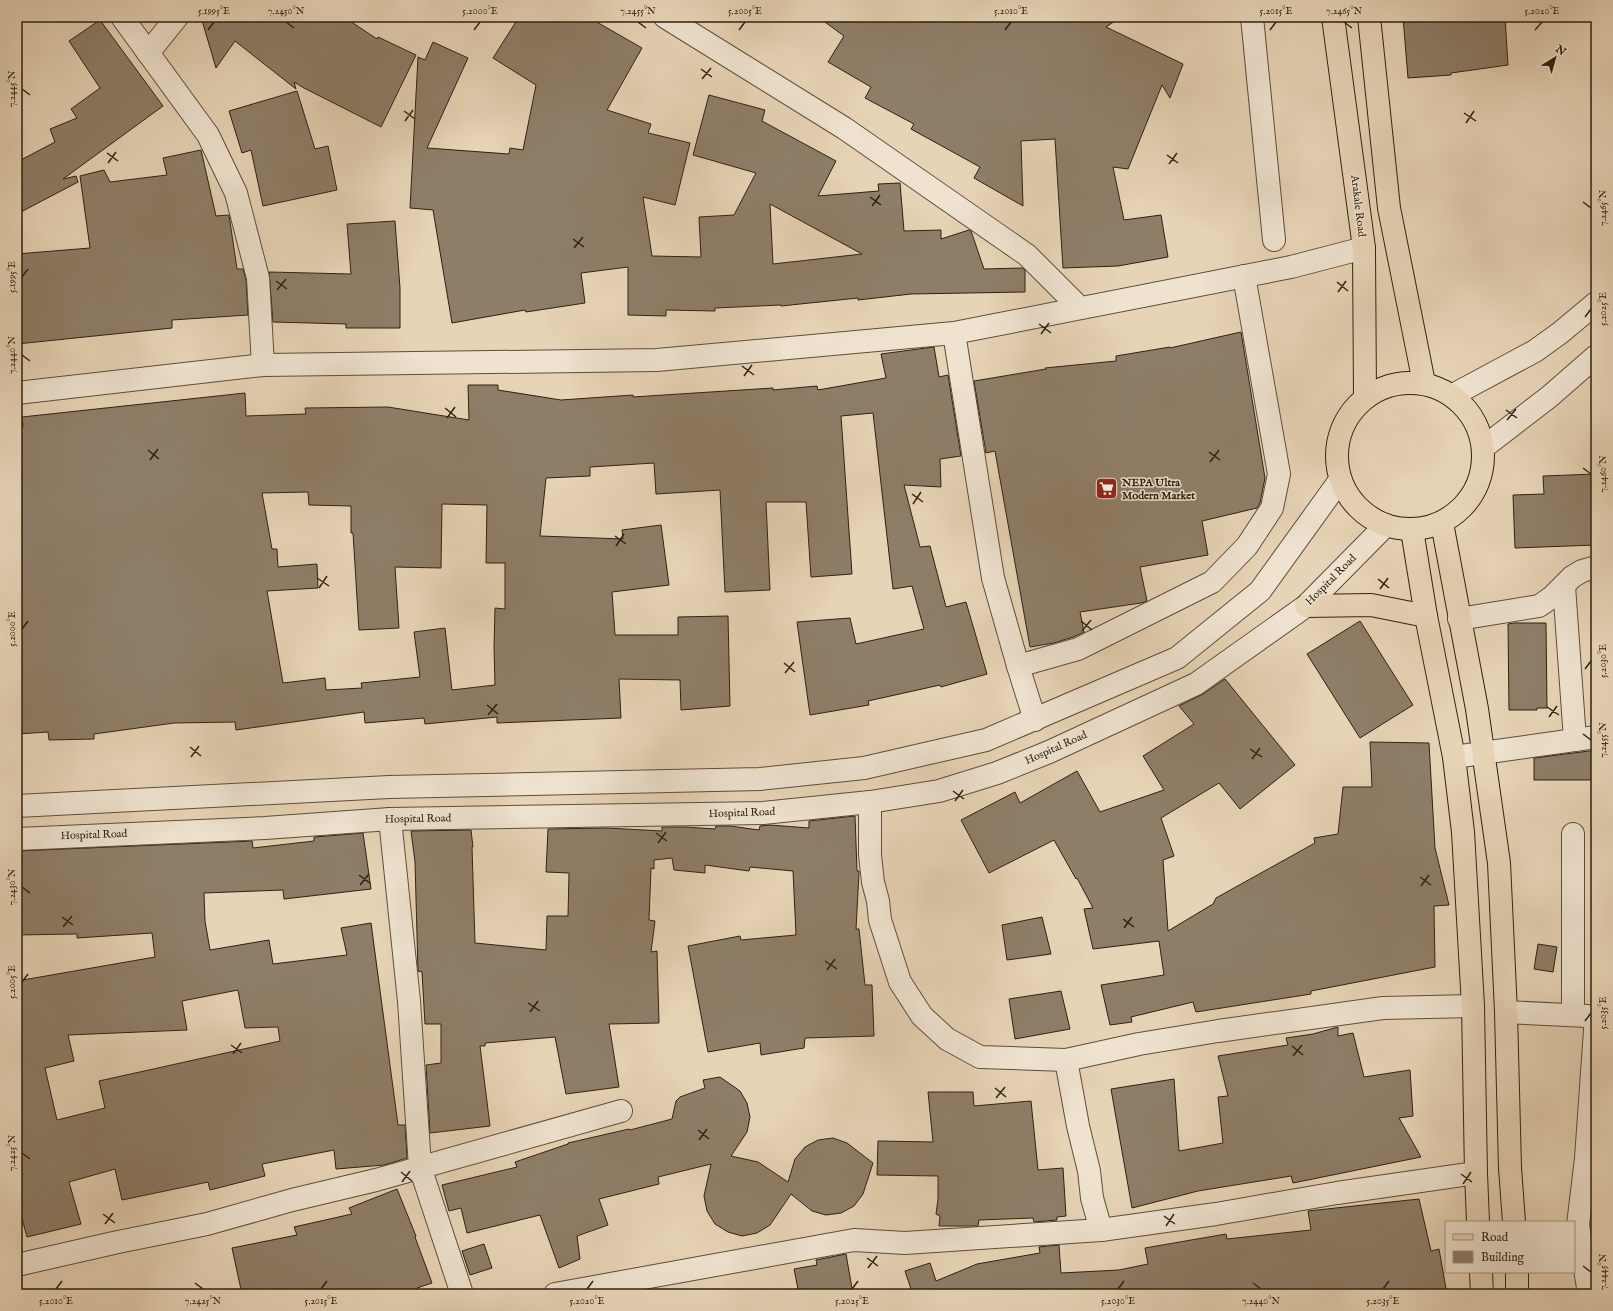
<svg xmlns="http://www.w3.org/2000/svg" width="1613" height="1311" font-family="'IM FELL English',serif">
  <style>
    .building { fill: #8e7e68; stroke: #2e2113; fill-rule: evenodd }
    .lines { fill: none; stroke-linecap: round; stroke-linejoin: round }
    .minor-casing { stroke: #5c4e3c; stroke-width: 24 }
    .major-casing { stroke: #2e2113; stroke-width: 24 }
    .minor { stroke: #efe3d0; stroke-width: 22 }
    .major { stroke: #e7d4b6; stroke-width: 22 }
    .ticks { fill: none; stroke: #2e2113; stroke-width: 1.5 }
    .labels { text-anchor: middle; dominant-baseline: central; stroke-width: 3; stroke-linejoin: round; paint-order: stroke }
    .street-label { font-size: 11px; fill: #2e2113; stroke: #efe3d0 }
    .poi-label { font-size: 11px; font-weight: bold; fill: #2e2113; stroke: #efe3d0; text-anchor: start }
    .neatline { fill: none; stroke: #2e2113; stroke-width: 1.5 }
    .ticks-label { font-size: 10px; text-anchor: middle; fill: #2e2113 }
  </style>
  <rect width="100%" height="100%" fill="#e7d4b6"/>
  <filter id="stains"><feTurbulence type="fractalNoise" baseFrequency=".005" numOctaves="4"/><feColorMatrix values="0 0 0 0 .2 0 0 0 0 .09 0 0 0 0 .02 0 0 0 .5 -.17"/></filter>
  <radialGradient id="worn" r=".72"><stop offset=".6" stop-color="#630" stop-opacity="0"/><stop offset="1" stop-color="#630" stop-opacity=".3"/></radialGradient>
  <g class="building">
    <polygon points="201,17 344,17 377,39 378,37 416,55 381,127 304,88 294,82 296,89 235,41 216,68"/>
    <path d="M519,17H588L642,48L607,110L651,124L648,133L690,143L675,205L643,197L652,256L701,257L699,217L734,215L756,173L693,155L709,95L765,110L762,121L836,161L818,196L879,191L878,184L900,183L904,231L941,230V239L969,230L971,231L984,269L1022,268L1025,270V292L911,294L858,300V298L781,306V305L715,308V311L666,310V316L628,315V267L581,273L585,303L526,312L525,310L452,323L433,210L410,208L418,57L425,60L433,42L468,58L427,148L509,154L510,148L523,150L536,85L493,58ZM770,204L862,254L773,264Z"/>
    <polygon points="818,17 1121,17 1106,27 1183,64 1170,98 1162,85 1128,169 1113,167 1124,220 1161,215 1168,257 1118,266 1063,268 1055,139 1021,141 1023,206 974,178 980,167 911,129 914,124 865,98 871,87 828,62 844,36"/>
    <polygon points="1403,17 1505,17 1508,65 1451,73 1451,75 1408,78"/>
    <polygon points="100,20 163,106 63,179 76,176 78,182 17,214 17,162 55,142 50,129 77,118 71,109 100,88 69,41"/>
    <polygon points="297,91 315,149 328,146 337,190 263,206 251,150 242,153 229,111"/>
    <polygon points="201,150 216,216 229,215 237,269 243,269 246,280 248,315 172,320 172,328 17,344 17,254 90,248 80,176 104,170 110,182 167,175 163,158"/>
    <polygon points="395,221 400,288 400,328 346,328 346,324 273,322 269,272 351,274 347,224"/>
    <polygon points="1241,332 1265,478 1260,503 1257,508 1202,521 1208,555 1140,567 1147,601 1141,603 1080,612 1084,632 1073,637 1054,643 1030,647 995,451 986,453 974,381 1046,369 1045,368 1116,361 1116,356 1170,347 1170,348"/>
    <path d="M934,347L939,377L948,375L961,456L940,459L941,487L904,485L920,547L930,546L946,607L966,602L987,674L941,687L940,685L868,701L869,705L810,715L797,622L850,618L856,644L924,629L912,586L893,589L873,413L841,416L852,574L811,577L806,502H766L770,590L725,592L720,490L656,494L654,463L590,467V476L546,478L540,536L623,539L622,530L661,525L669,585L612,592L615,635H678V617L728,616L730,706L681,710L680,680L619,679L621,718L497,723V717L425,724L424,718L365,723L364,712L236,730L235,722L174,723L94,734V739L49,740L48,732L17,734V427H23L22,417L245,393L246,416L306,414L305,408L388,407L469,420L468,385H498V390L561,400L633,395V397L773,388V390L817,386L818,390L886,378L881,354ZM308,492L309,505L351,506V533H353L359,630L399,628L395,567L441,568L442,504L487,505L486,563H505V609L495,608L494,647L495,685L452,690L445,628L414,632L420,677L361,683L362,688L326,690L325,678L283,683L267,591L318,588L317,564L278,567L277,549H272L262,493Z"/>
    <polygon points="1596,474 1596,545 1515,548 1513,495 1544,494 1543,476"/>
    <polygon points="1360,621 1413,705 1360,738 1307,654"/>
    <polygon points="1514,623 1546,623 1547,708 1537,708 1537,710 1509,710 1508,624"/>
    <polygon points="1225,679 1295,765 1240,809 1219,783 1161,818 1174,856 1163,860 1168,931 1213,904 1216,898 1315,843 1314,838 1338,834 1343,787 1372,787 1370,742 1429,743 1435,848 1449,905 1434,906 1435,967 1311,991 1311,994 1196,1012 1193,1002 1131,1017 1132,1022 1110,1025 1101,985 1164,975 1159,941 1093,949 1084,909 1093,908 1077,878 1076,879 1054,840 989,873 961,820 1015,792 1020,803 1077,771 1100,812 1164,790 1143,756 1194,724 1179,706 1203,694"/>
    <polygon points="1589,751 1596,751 1596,780 1534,780 1534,758"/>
    <polygon points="855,816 857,871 859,871 859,873 856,929 859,929 865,985 872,985 874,1036 805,1038 804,1048 761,1055 760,1043 708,1052 688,946 740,936 741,940 796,935 793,871 750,867 749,871 705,865 705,873 674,870 672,858 654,860 654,869 651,868 649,920 655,921 651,952 657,951 659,1023 609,1024 619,1087 566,1094 555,1037 485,1043 485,1046 480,1046 490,1126 430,1133 426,1065 441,1063 441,1024 425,1024 422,972 418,971 415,862 411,831 471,830 473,847 472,847 475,943 546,950 547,916 568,916 569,873 546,872 548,829 606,828 662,831 662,827 685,827 715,829 716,826 730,826 759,830 760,826 770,825 809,828 809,821"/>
    <path d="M363,833L371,889L284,899L283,890L204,893L205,921L210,950L269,940L273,964L347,955L341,928L371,923L398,1125H405L407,1158L384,1165L336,1169L334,1150L262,1164L265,1176L210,1190L208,1182L122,1200L115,1169L69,1182L81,1224L27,1237L17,1200V981L155,957L152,933L77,938V934L17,935V851L252,841L253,848L314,841V837ZM238,990L245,1028L278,1027L280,1041L99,1081L105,1108L57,1120L45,1068L74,1061L68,1035L187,1030L182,1001Z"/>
    <polygon points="1042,917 1051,954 1007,960 1002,925"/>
    <polygon points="1538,944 1557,947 1553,972 1534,969"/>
    <polygon points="1061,991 1070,1029 1015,1039 1009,999"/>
    <polygon points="1338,1027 1338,1036 1353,1033 1364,1077 1410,1070 1413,1116 1399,1118 1421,1157 1293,1183 1291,1176 1198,1191 1132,1208 1111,1089 1174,1079 1179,1151 1223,1143 1218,1097 1228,1096 1218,1056 1288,1045 1286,1038 1313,1034"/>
    <polygon points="720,1077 740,1091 747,1103 750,1117 747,1132 731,1156 758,1162 788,1182 795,1159 805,1147 818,1140 833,1138 847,1143 873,1163 863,1194 854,1206 841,1213 826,1215 812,1211 791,1194 770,1225 757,1233 742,1236 728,1232 715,1224 707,1211 704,1196 711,1164 658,1177 659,1184 599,1199 608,1225 577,1236 580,1259 559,1268 540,1215 467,1233 461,1208 449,1211 442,1185 517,1167 515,1162 568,1144 568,1143 629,1129 630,1130 672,1119 676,1101 680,1097 705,1088 703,1080"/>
    <polygon points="928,1092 973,1092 974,1106 1031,1101 1038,1170 1063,1168 1066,1216 1057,1217 1057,1220 1034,1222 1033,1218 979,1220 978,1226 939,1226 940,1216 936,1214 938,1199 938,1176 877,1175 878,1141 933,1142"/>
    <polygon points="397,1189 416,1236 415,1237 432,1283 417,1288 419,1294 242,1294 232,1248 297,1235 294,1227 352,1214 349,1208"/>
    <polygon points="1419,1199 1431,1251 1439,1249 1447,1294 907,1294 912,1292 905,1271 930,1263 936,1281 977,1264 1040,1253 1039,1247 1059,1245 1061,1273 1119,1270 1148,1264 1145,1248 1226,1234 1227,1239 1311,1230 1308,1211"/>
    <polygon points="484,1244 492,1268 470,1275 462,1251"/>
    <polygon points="846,1254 853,1294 799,1294 794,1269 817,1265 816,1260"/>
  </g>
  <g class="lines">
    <defs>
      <g id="minor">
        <polyline points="122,17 208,135 236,193 258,278 263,365"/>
        <polyline points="665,17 844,128 1027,255 1080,308"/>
        <polyline points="1252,17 1274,240"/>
        <polyline points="148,53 177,17"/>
        <polyline points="954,333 993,578 1018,666 1035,720"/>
        <polyline points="17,393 263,365 657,360 954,333 1291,267 1364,248"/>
        <polyline points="1453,395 1535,351 1560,333 1596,303"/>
        <polyline points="1484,447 1549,397 1596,356"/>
        <polyline points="1564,586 1575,740"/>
        <polyline points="1459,619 1539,606 1552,597 1572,577 1582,571 1596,567"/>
        <polyline points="1018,666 1078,649 1212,582 1247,546 1272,508 1279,474 1244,276"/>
        <polyline points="1454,757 1596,737"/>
        <polyline points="870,802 870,855 873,882 878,901 880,920 900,982 922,1016 947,1039 980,1057 1066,1060 1139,1044 1218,1031 1383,1008 1473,1006"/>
        <polyline points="17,806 389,787 760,779 864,768 986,740 1177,658 1260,591 1340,480"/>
        <polyline points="390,819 409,1001 420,1167 462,1294"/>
        <polyline points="17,839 265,828 390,819 763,813 870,802 939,791 997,773 1049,752 1196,684 1306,606 1385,526"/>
        <polyline points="1506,1012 1587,1016"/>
        <polyline points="1573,1015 1573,834"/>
        <polyline points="1066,1060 1078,1126 1089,1171 1092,1198 1101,1230"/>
        <polyline points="17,1265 118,1242 207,1224 292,1200 376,1180 621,1111"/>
        <polyline points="555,1294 854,1240 905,1243 1101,1230 1216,1214 1337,1193 1476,1173"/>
        <polyline points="1589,1294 1578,1225 1586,1158 1596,1016"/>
      </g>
      <g id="major">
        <polyline points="1333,17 1364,248 1365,397"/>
        <polyline points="1369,17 1389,208 1424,383"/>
        <circle cx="1410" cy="456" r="73"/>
        <polyline points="1442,523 1477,709 1499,863 1506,1012 1510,1168 1514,1222"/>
        <polyline points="1412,530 1426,616 1454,757 1463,832 1473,1006 1476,1173 1478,1222"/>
        <polyline points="1306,606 1371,605 1426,616"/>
        <polyline points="1481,1272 1482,1294"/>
        <polyline points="1517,1272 1517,1294"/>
      </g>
    </defs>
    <use href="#minor" class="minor-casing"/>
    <use href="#major" class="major-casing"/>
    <use href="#minor" class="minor"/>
    <use href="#major" class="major"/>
  </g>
  <path class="ticks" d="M286,22L294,28M638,22L646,28M1344,22L1352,28M208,30L214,22M474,30L480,22M739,30L745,22M1005,30L1011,22M1270,30L1276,22M1535,30L1542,22M701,69L712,77M702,79L711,68M22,89L30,95M404,111L415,119M1464,113L1476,121M405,121L413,110M1466,123L1474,111M107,153L118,161M1167,155L1178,163M108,163L116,152M1169,164L1177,153M870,197L881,205M1583,202L1591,208M872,206L880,195M573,239L584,247M574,248L583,237M22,277L28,269M276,281L287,289M1337,282L1348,291M277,290L286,279M1338,292L1346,281M1585,317L1591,309M1039,324L1051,333M1041,334L1049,323M22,355L30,361M742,366L754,375M744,376L752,365M445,408L456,417M1506,410L1517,418M447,418L455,407M1507,420L1516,409M148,450L159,459M1209,452L1220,460M150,460L158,449M1210,462L1219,450M1583,468L1591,474M912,494L923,502M913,504L921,492M615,536L626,544M616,546L624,534M317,578L329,586M1378,579L1389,588M319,588L327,576M1380,589L1388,578M1081,621L1092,630M22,629L28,621M1082,631L1091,620M784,663L795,672M1585,669L1591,661M785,673L794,662M487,705L498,714M1547,707L1559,715M488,715L497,704M1549,717L1557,706M1583,734L1591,740M190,747L201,756M1250,749L1262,757M191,757L199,746M1252,759L1260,748M953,791L964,799M955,801L963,790M656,833L667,841M658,843L666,832M359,875L370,883M1420,877L1431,885M360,885L369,874M1421,886L1429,875M22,887L30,893M62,917L73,925M1123,919L1134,927M63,927L72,916M1124,928L1132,917M825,961L837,969M827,970L835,959M22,982L28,974M528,1003L540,1011M530,1012L538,1001M1585,1021L1591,1013M231,1045L242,1053M1292,1046L1303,1055M233,1054L241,1043M1293,1056L1302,1045M995,1088L1006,1097M996,1098L1005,1087M698,1130L709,1139M699,1140L707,1129M22,1153L30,1159M401,1172L412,1181M1461,1174L1472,1182M402,1182L410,1171M1463,1184L1471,1172M103,1214L115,1223M1164,1216L1175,1224M105,1224L113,1213M1166,1226L1174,1214M867,1258L878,1266M1583,1266L1591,1272M868,1268L877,1256M195,1283L203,1289M1253,1283L1261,1289M56,1289L62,1281M321,1289L327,1281M587,1289L593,1281M852,1289L858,1281M1118,1289L1124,1281M1383,1289L1389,1281"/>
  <defs>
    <symbol id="supermarket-square" viewBox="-11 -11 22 22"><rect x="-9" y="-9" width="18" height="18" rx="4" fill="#8f2418" stroke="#efe3d0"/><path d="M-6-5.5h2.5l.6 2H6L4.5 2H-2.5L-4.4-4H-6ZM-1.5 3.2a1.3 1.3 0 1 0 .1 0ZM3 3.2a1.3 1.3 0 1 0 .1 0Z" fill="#fff"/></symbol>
  </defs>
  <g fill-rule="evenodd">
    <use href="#supermarket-square" x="1094" y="476" width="25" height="25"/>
  </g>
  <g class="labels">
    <g class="street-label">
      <text transform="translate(1358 206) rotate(83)">Arakale Road</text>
      <text transform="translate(1331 580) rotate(-45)">Hospital Road</text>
      <text transform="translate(1056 748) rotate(-24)">Hospital Road</text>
      <text transform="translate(742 813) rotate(-2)">Hospital Road</text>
      <text transform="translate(418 819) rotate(-1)">Hospital Road</text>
      <text transform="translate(94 835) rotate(-2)">Hospital Road</text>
    </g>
    <g class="poi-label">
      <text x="1122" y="483">NEPA Ultra<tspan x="1122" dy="13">Modern Market</tspan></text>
    </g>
  </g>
  <rect width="1613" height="1311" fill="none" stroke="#e7d4b6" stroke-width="44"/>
  <rect x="1445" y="1221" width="130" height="52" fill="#efe3d0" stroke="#a29584"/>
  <rect x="1453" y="1234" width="20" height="6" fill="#e7d4b6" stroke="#a29584"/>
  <text x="1481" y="1241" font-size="12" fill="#2e2113">Road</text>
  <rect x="1453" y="1251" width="20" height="12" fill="#8e7e68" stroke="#a29584"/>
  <text x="1481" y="1261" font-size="12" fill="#2e2113">Building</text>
  <g transform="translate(1555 58) rotate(37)" stroke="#efe3d0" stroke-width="3" paint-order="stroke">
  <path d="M0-3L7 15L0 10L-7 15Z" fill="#2e2113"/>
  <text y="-6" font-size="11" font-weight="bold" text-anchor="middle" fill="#2e2113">N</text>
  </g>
  <rect x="22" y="22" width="1569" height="1267" class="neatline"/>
  <g class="ticks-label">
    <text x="214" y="14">5.1995°E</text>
    <text x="286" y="14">7.2450°N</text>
    <text x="480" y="14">5.2000°E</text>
    <text x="638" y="14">7.2455°N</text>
    <text x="745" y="14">5.2005°E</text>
    <text x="1011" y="14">5.2010°E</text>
    <text x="1276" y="14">5.2015°E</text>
    <text x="1344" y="14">7.2465°N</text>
    <text x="1542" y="14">5.2020°E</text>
    <text transform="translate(11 89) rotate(-90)" y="4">7.2445°N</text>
    <text transform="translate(1602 208) rotate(-90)" y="4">7.2465°N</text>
    <text transform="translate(11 277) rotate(-90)" y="4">5.1995°E</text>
    <text transform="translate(1602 309) rotate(-90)" y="4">5.2025°E</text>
    <text transform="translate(11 355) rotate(-90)" y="4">7.2440°N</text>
    <text transform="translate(1602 474) rotate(-90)" y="4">7.2460°N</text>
    <text transform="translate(11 629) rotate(-90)" y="4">5.2000°E</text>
    <text transform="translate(1602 661) rotate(-90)" y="4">5.2030°E</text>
    <text transform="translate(1602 740) rotate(-90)" y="4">7.2455°N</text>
    <text transform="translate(11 887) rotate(-90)" y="4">7.2430°N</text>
    <text transform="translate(11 982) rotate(-90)" y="4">5.2005°E</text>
    <text transform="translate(1602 1013) rotate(-90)" y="4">5.2035°E</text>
    <text transform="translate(11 1153) rotate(-90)" y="4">7.2425°N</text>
    <text transform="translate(1602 1272) rotate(-90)" y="4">7.2445°N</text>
    <text x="56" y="1304">5.2010°E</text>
    <text x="203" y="1304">7.2425°N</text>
    <text x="321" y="1304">5.2015°E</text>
    <text x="587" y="1304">5.2020°E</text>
    <text x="852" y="1304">5.2025°E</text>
    <text x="1118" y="1304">5.2030°E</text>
    <text x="1261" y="1304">7.2440°N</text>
    <text x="1383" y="1304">5.2035°E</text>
  </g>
  <rect width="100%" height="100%" filter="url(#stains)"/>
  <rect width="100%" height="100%" fill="url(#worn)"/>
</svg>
